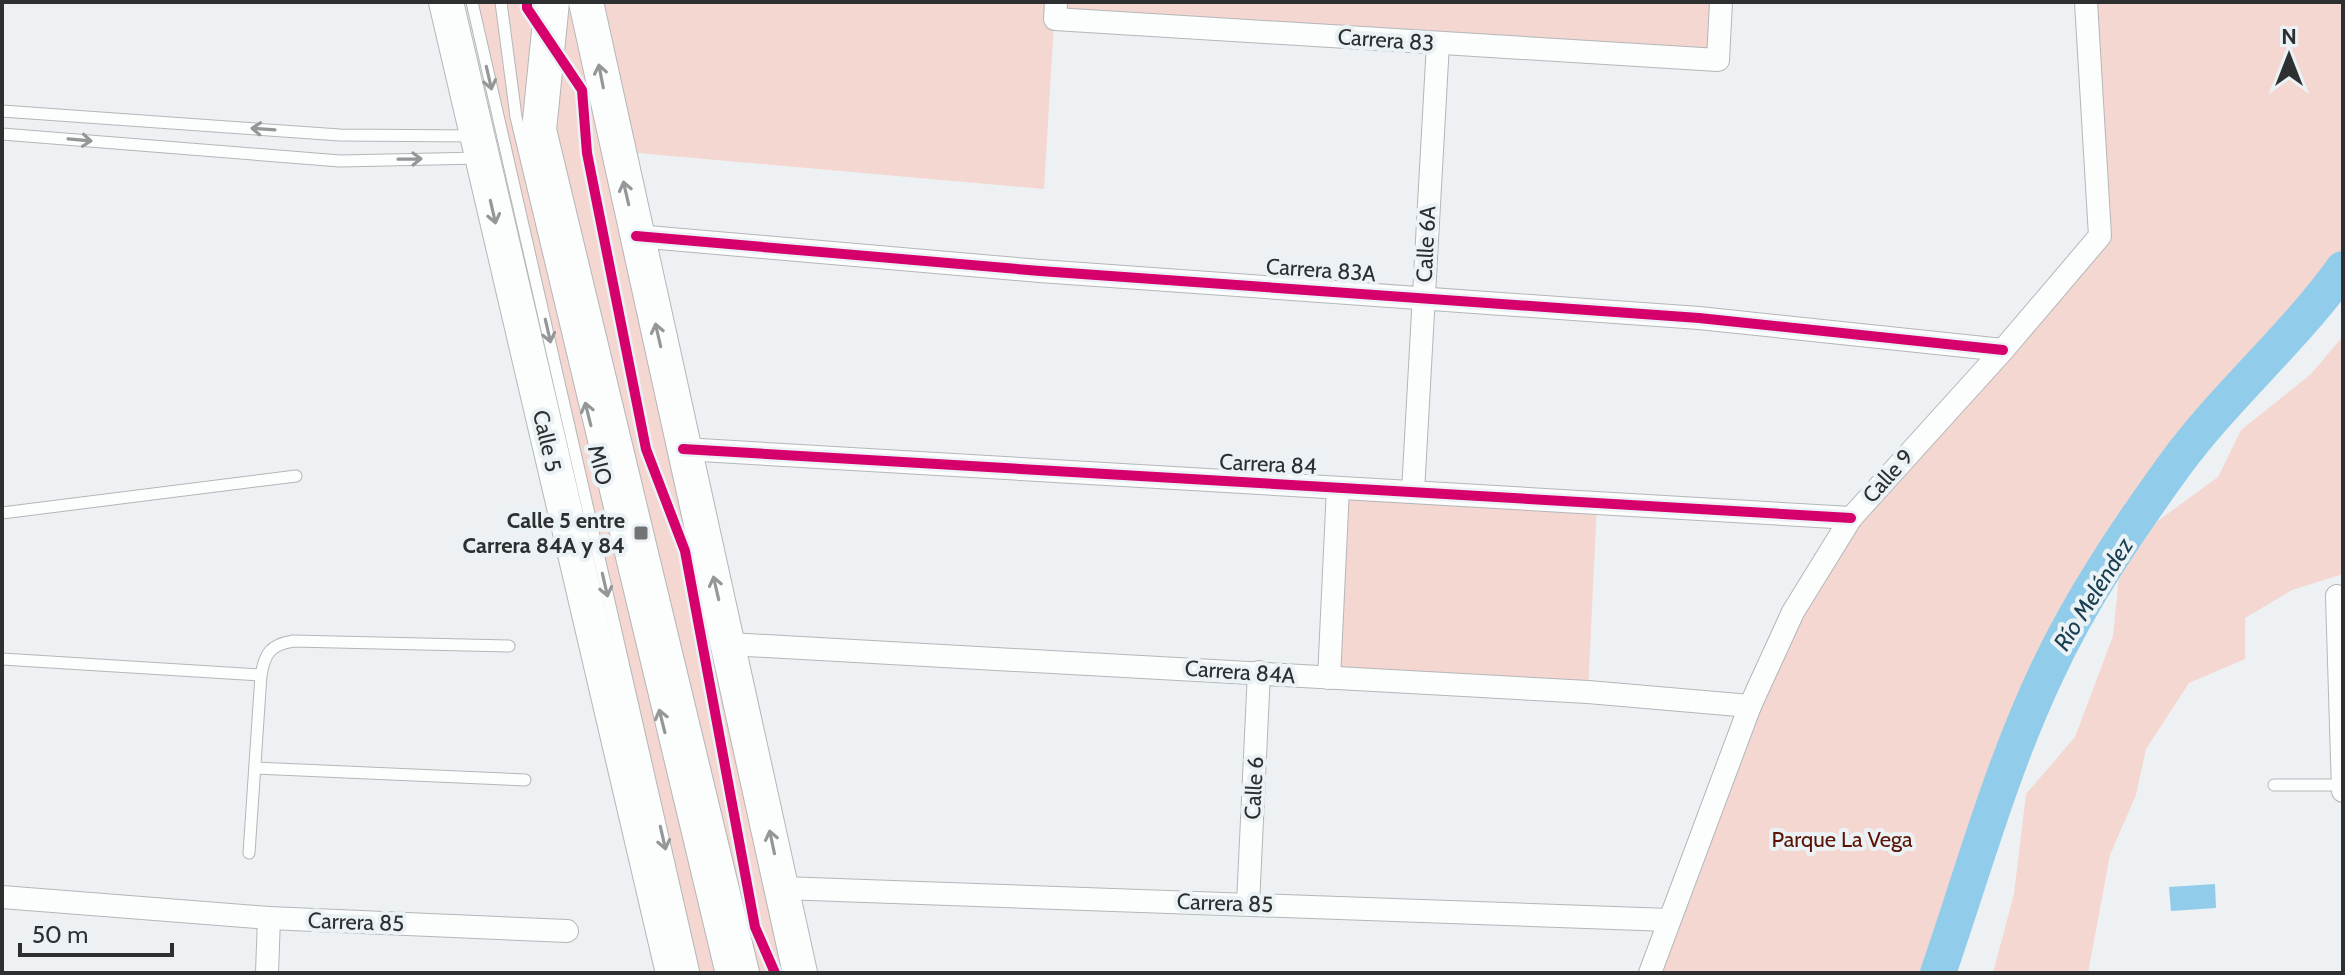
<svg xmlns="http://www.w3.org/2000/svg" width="2345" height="975" font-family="Cabin,sans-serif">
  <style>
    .green { fill: #f4d7d0 }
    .water { fill: #91cdeb }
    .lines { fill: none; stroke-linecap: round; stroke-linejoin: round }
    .river { stroke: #91cdeb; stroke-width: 36 }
    .service-casing { stroke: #b4b6b8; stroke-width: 13 }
    .minor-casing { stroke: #b4b6b8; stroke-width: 24 }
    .primary-casing { stroke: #b4b6b8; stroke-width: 36 }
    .service { stroke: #fcfdfd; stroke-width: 11 }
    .minor { stroke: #fcfdfd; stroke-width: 22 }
    .primary { stroke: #fcfdfd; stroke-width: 34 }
    .cycleway-casing { stroke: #ebf2f6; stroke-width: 15 }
    .cycleway { stroke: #d6006c; stroke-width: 10 }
    .oneway { stroke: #949697 }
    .poi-dot { fill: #717375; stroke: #ebf2f6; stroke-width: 3 }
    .labels { text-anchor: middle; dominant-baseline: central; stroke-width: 8; stroke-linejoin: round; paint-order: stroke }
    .street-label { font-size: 22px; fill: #2d2f31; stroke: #ebf2f6 }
    .poi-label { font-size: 22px; font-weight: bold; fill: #2d2f31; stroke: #ebf2f6; text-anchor: end }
    .park-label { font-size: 22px; fill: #5b1404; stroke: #ebf2f6 }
    .water-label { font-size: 24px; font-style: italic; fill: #1a3f51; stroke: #ebf2f6 }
  </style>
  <rect width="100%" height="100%" fill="#eef1f3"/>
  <g class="green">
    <polygon points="472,2 1721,2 1718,60 1054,24 1044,189 616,151 800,973 694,973"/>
    <polygon points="2086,2 2343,2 2343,269 2292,332 2221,405 2174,467 2086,597 2046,673 1985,823 1938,973 1650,973 1750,706 1851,518 2100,236"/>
    <polygon points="2343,336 2343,574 2292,590 2245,618 2245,659 2189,683 2146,749 2136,795 2110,855 2088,973 1993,973 2014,894 2026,794 2075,737 2113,636 2122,547 2218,477 2241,430 2311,374"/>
    <polygon points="1338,488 1597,503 1588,692 1329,678"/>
  </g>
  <polygon class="water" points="2215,884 2216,908 2171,911 2169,887"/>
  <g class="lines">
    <path class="river" d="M1938,973C1973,872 2001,769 2047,672C2081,599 2127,531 2174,466C2225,396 2292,340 2343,269"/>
    <defs>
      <g id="service">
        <polyline points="472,2 694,973"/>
        <polyline points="501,2 516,117 721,973"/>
        <polyline points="2,111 340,135 475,136"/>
        <polyline points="2,134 340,161 480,158"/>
        <polyline points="2,513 296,476"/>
        <polyline points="2,659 261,675"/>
        <polyline points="255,768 525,780"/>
        <polyline points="2274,785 2343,785"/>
        <path d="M249,853L261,675C265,653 270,645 293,641L509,646"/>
      </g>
      <g id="minor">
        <polyline points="1056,2 1055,19 1718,60 1721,2"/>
        <polyline points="636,236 1040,271 1699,318 2003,350"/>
        <polyline points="683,449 1851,518"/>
        <polyline points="1413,492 1438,43"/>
        <polyline points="2337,596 2343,791"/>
        <polyline points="729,644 1588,692 1750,706"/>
        <polyline points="1329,678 1338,488"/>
        <polyline points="782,888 1669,920"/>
        <polyline points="2,897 269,918 567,931"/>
        <polyline points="1248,904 1259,672"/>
        <polyline points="267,973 269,918"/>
        <polyline points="1650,973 1750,706 1793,612 1851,518 2003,350 2100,236 2086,2"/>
      </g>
      <g id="primary">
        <polyline points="446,2 673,973"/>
        <polyline points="552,2 539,130 742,973"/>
        <polyline points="586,2 800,973"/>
      </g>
    </defs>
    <use href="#service" class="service-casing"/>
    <use href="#minor" class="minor-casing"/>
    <use href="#primary" class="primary-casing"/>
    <use href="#service" class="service"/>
    <use href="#minor" class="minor"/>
    <use href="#primary" class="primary"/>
    <defs>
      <g id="cycleway">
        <polyline points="527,2 527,8 582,90 587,153 646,449 685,551 755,927 775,973"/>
        <polyline points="636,236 1040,271 1699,318 2003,350"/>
        <polyline points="683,449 1851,518"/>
      </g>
    </defs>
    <use href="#cycleway" class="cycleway-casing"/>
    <use href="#cycleway" class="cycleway"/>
  </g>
  <defs><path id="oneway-shaft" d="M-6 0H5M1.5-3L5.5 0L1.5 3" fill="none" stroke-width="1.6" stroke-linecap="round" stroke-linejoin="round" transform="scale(2)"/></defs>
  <g class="oneway">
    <use href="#oneway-shaft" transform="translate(601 76) rotate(-101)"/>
    <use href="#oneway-shaft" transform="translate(489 78) rotate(77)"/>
    <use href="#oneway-shaft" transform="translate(263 129) rotate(-176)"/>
    <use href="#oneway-shaft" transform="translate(80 140) rotate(5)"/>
    <use href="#oneway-shaft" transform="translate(410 159) rotate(-1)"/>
    <use href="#oneway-shaft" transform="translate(626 193) rotate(-103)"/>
    <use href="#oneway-shaft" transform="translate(493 212) rotate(77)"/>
    <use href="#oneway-shaft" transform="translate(548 331) rotate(77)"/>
    <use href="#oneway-shaft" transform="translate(658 335) rotate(-103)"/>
    <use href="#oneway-shaft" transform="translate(588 414) rotate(-104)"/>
    <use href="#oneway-shaft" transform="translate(605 585) rotate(77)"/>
    <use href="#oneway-shaft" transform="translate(716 588) rotate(-103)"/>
    <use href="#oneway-shaft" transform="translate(662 721) rotate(-104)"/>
    <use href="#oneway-shaft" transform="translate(663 838) rotate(77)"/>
    <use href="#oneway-shaft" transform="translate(772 842) rotate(-102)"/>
  </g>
  <rect class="poi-dot" x="633" y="525" width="16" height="16" rx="4"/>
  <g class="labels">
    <g class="street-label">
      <text transform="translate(1386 40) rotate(4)">Carrera 83</text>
      <text transform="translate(1426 244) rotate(-87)">Calle 6A</text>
      <text transform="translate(1321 270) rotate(4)">Carrera 83A</text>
      <text transform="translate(547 441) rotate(77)">Calle 5</text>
      <text transform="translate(1268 464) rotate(3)">Carrera 84</text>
      <text transform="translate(600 465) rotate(76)">MIO</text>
      <text transform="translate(1888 476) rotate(-48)">Calle 9</text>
      <text transform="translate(1240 672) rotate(4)">Carrera 84A</text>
      <text transform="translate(1254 788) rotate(-87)">Calle 6</text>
      <text transform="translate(1225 903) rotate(2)">Carrera 85</text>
      <text transform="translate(356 922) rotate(2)">Carrera 85</text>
    </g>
    <g class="poi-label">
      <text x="625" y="520">Calle 5 entre<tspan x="625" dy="25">Carrera 84A y 84</tspan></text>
    </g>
    <g class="park-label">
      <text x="1842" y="839">Parque La Vega</text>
    </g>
    <g class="water-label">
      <text transform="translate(2093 594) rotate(-58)">Río Meléndez</text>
    </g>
  </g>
  <rect width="2345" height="975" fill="none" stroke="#2d2f31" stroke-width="8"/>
  <g transform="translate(2289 56)" stroke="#ebf2f6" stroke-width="6" paint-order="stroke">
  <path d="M0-6L14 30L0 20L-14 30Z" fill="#2d2f31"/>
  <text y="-12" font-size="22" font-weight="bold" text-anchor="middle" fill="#2d2f31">N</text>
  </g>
  <path d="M20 943v12h152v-12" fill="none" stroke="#2d2f31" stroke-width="4"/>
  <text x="32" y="943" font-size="24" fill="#2d2f31" stroke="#ebf2f6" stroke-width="6" paint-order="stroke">50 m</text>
</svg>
